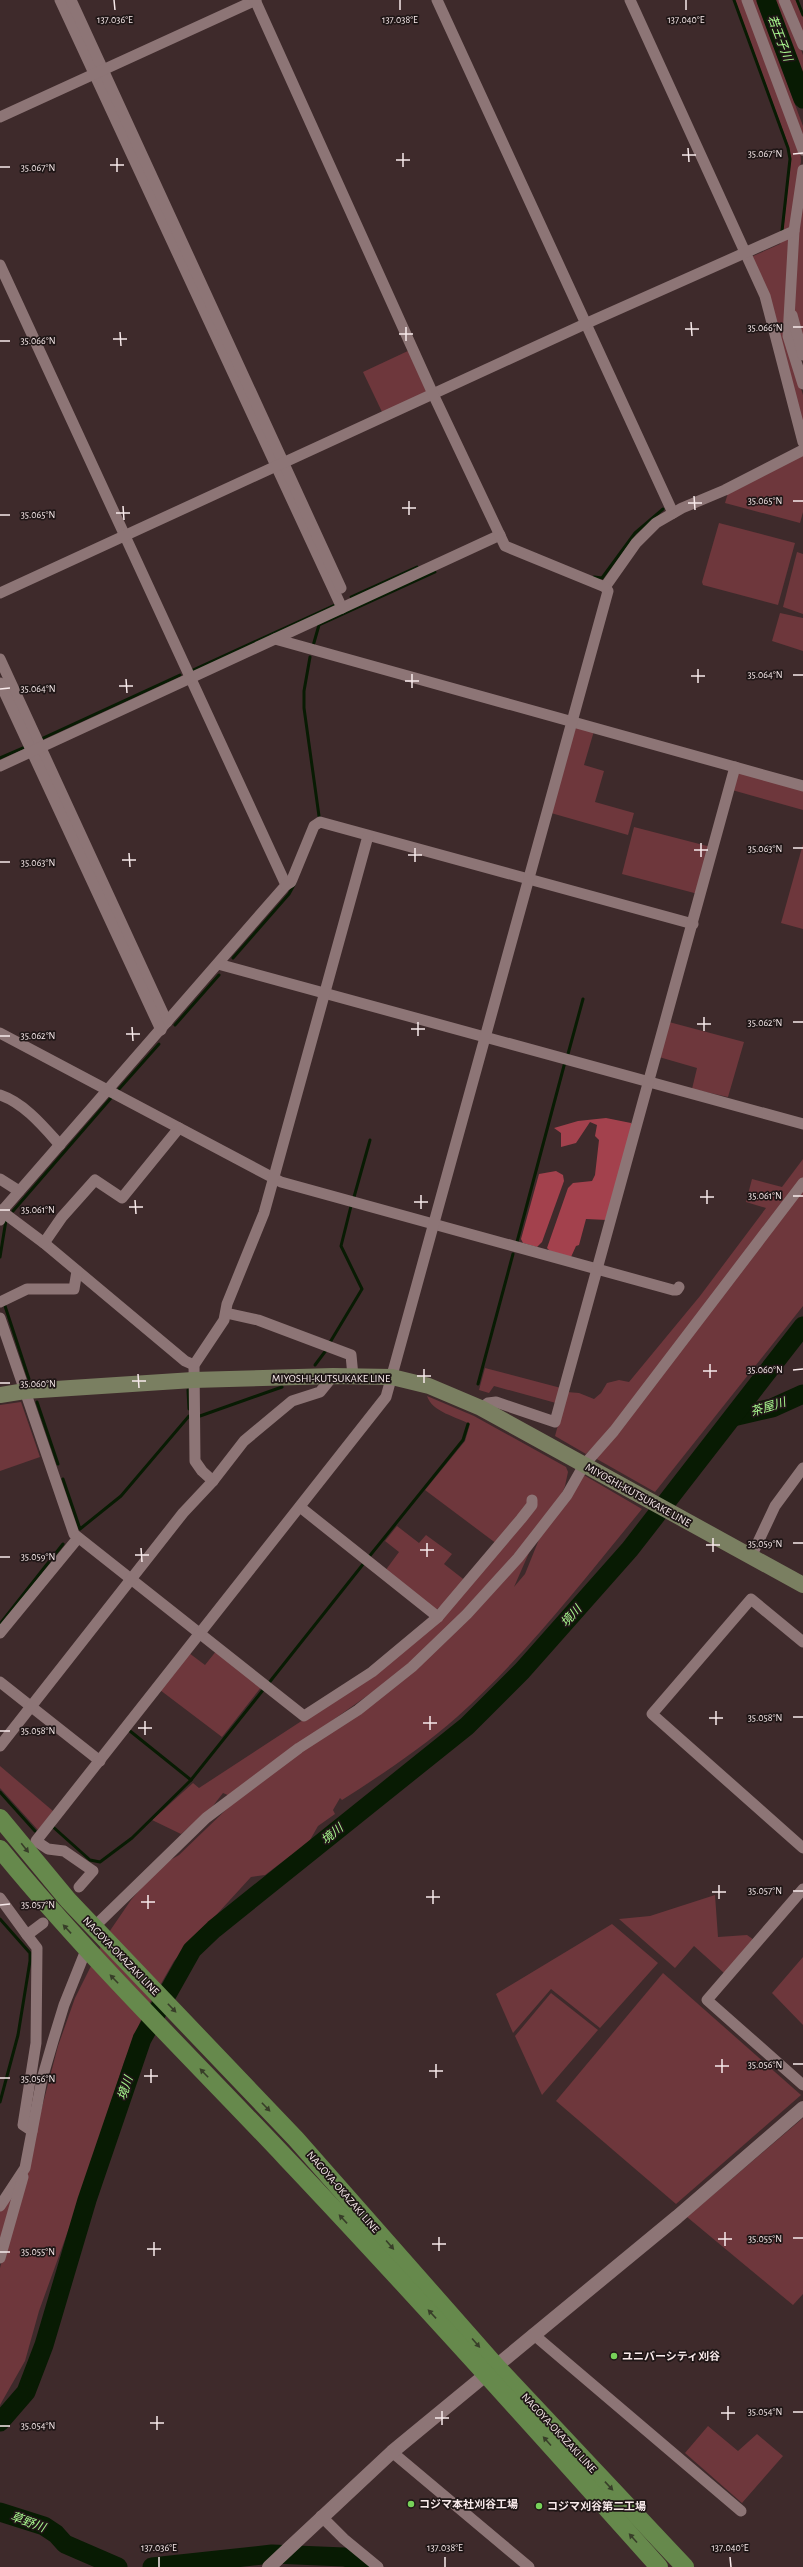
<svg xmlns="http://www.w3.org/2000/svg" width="803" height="2567" font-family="'Alegreya Sans','Noto Sans JP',sans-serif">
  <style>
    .green { fill: #6e373c }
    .forest { fill: #a3414d }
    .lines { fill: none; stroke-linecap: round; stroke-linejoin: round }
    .stream { stroke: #081b03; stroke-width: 3 }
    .river { stroke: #081b03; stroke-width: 19 }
    .minor { stroke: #8d7576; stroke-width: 11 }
    .tertiary { stroke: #8d7576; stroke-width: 14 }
    .secondary { stroke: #7a7f61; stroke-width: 16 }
    .primary { stroke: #66894c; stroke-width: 18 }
    .oneway { fill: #383e29 }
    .ticks { fill: none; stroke: #f8eaeb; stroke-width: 1.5 }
    .poi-dot { fill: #77d259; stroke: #1f1616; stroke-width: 1.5 }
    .labels { text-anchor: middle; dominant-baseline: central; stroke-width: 3.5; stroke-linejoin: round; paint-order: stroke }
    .street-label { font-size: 11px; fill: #f8eaeb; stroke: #1f1616 }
    .poi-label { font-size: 11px; font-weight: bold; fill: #f8eaeb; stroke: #1f1616; text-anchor: start }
    .water-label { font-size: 12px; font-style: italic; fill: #a9f98f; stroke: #1f1616 }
    .ticks-label { font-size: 10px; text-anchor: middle; fill: #f8eaeb; stroke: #1f1616; stroke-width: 3.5; stroke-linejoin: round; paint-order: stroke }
  </style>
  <rect width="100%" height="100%" fill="#3e2a2b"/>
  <g class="green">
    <polygon points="735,0 744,0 800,151 801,161 792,219 790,227 783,233 791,159 789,147"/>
    <polygon points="751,0 756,0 803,126 803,139"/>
    <polygon points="775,0 782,0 803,55 803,75"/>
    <polygon points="787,0 796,0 803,17 803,38"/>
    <polygon points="803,187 803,344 795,313 794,274"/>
    <polygon points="789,236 784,334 803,395 803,425 751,257 780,244 781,240"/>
    <polygon points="410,350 427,392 383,414 363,372"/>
    <polygon points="803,454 803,512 800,523 725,503 728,493"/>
    <polygon points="719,523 795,543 778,605 703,585 702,582"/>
    <polygon points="797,552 803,554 803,614 783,607"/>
    <polygon points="780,613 803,618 803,651 772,641"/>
    <polygon points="578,726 594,731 584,765 604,771 595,802 634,813 628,835 551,813 575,729"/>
    <polygon points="737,772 803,788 803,810 732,790"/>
    <polygon points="634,827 711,847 698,894 622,874"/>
    <polygon points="803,844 803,929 781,923"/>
    <polygon points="669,1022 744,1042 728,1097 692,1089 697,1068 659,1057"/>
    <polygon points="803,1159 803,1178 614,1426 586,1454 555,1436 567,1392 579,1393 594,1399 601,1393 607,1383 619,1380 629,1382 700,1296 766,1208 746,1202 752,1179 782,1187"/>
    <polygon points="803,1187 803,1306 655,1492 595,1458"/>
    <polygon points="485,1368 561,1388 556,1403 494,1386 489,1393 479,1390"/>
    <path d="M427,1396L474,1416L566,1467L568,1472L565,1486L558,1503L490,1586L408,1667L296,1746L230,1796L223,1793L209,1811L181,1834L152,1820L193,1783L199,1788L372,1675L400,1652L440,1618L481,1572L535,1505V1501L530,1498V1504L497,1544L425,1490L465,1441L470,1424C457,1417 432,1412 427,1396Z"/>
    <polygon points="21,1402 40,1457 0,1471 0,1405"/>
    <path d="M582,1474L642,1509C583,1581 526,1655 457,1717C422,1748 381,1775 342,1800L340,1798L333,1810L335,1814L318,1826L306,1847L290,1856L265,1875L251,1877L174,1961L143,2015L124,2062L81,2195L39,2311L25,2361L0,2405V2268L58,2046L75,1998L105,1938L131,1900L160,1866L179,1855L234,1802L303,1750L359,1712L532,1546L514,1587L525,1574L542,1532Z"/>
    <polygon points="397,1526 419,1543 426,1535 452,1554 444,1564 467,1582 435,1611 385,1571 399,1552 385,1541"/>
    <polygon points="217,1650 262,1686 222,1737 160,1690 189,1653 205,1665"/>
    <polygon points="0,1766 53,1811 38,1830 0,1788"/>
    <polygon points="715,1895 718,1937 747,1935 754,1940 724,1973 694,1946 675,1968 619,1919 650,1916"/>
    <polygon points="612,1924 658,1963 600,2028 551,1989 513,2033 496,1994"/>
    <polygon points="803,1957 803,2025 772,1993"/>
    <polygon points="663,1973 801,2095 676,2204 556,2101"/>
    <polygon points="551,1993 598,2030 542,2095 515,2036"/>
    <polygon points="803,2118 803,2294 793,2305 687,2217"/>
    <polygon points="20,2180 0,2250 0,2210"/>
    <polygon points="708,2426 738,2451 757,2434 783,2456 742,2503 685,2453"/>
  </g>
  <g class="forest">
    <polygon points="606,1118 631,1123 633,1126 607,1220 586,1219 579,1245 576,1246 571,1257 550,1251 547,1248 568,1188 573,1183 592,1181 595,1175 599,1140 595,1136 597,1125 590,1122 576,1143 561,1147 561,1133 554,1128 578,1121"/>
    <polygon points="556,1171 563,1175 564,1181 542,1242 537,1247 523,1243 521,1239 539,1174"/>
  </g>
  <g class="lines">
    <g class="stream">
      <polyline points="734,0 788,148 790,159 782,231"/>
      <polyline points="797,0 803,15"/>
      <polyline points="594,577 602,578 635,533 663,509"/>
      <polyline points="351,597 417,567"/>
      <polyline points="313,646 319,625 435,572"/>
      <polyline points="310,657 304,691 304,708 319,816"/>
      <polyline points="193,670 335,605"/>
      <polyline points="41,739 180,675"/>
      <polyline points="0,758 25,747"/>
      <polyline points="233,958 289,894 295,883"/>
      <polyline points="175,1025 219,975"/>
      <polyline points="568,1054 583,999"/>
      <polyline points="119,1089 159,1044"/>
      <polyline points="354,1197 370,1140"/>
      <polyline points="13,1211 111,1098"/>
      <polyline points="517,1242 565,1062"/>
      <polyline points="0,1257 6,1220"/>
      <polyline points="5,1306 29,1379"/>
      <polyline points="329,1344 362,1289 341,1246 351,1206"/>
      <polyline points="315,1365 327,1349"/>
      <polyline points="478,1384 513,1254"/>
      <polyline points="188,1390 189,1409"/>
      <polyline points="37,1402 58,1464"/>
      <polyline points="200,1416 282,1387"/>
      <polyline points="63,1479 80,1529 121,1496 189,1416"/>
      <polyline points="368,1558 463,1440 468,1424"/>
      <polyline points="0,1624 63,1544"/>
      <polyline points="268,1684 364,1563"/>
      <polyline points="130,1731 191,1780"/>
      <polyline points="0,1792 35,1831"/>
      <polyline points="52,1826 90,1860 100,1862 132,1838 191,1780 263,1690"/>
      <polyline points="0,1919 30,1953 30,1961 18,2035 0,2102"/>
    </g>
    <g class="river">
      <polyline points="766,0 803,99"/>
      <polyline points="733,1417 772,1408 803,1394"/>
      <polyline points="0,2422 26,2392 44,2345 87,2200 142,2039 192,1950 214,1929 467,1726 522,1671 630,1549 803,1326"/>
      <polyline points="0,2512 44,2526 56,2534 65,2544 118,2567"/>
      <polyline points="152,2567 272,2554 344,2557 353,2559 365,2567"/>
    </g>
    <g class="minor">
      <polyline points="60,0 342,608"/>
      <polyline points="71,0 341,588"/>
      <polyline points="437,0 673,513"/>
      <polyline points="630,0 765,296 803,442"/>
      <polyline points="747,0 803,150"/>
      <polyline points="784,0 803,45"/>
      <polyline points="0,117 256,0"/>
      <polyline points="794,231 788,336 803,384"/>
      <polyline points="0,265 286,885 2,1211 0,1220"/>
      <polyline points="792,315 803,355"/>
      <polyline points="605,587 636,543 656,523 682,508 725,490 803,450"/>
      <polyline points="0,593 585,324 794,231 803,170"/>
      <polyline points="275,639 803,786"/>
      <polyline points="0,659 167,1022"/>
      <polyline points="0,683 161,1030"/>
      <polyline points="0,766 500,535"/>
      <polyline points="286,885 291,882 314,826 320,822 693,924"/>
      <polyline points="218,964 803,1124"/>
      <polyline points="0,1033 281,1182 673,1290 677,1290 679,1287"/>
      <path d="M0,1095C24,1103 43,1126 60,1145"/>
      <polyline points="0,1179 19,1191"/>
      <polyline points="0,1210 44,1243 185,1361 194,1365"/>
      <polyline points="44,1243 62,1217 95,1180 122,1198 179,1128"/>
      <polyline points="0,1302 27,1289 74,1289 77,1271"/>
      <polyline points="226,1313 258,1320 351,1355 353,1376"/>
      <polyline points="0,1318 74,1534 304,1716 372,1672 438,1617 521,1519 532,1505 532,1500"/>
      <polyline points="481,1408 488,1403 496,1402 555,1422 735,767"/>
      <polyline points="213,1481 202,1471 195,1461 194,1365 224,1320 227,1304 264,1213 368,836"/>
      <polyline points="300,1507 438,1617"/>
      <polyline points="751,1557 775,1506 803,1468"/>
      <polyline points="0,1633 78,1538"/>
      <polyline points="803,1642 751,1599 652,1714 803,1848"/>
      <polyline points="0,1682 100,1761"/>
      <polyline points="0,1746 183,1513 213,1481 244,1441 292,1401 320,1392 333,1376"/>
      <polyline points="79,1887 93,1871 64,1851 48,1849 36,1841 386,1397 608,591 605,587 505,546 433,394 255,0"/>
      <polyline points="803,1889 707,2000 803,2085"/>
      <polyline points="0,1898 27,1935"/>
      <polyline points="94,1927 206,1818 299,1748 358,1710 412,1667 467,1614 518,1558 567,1495 584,1465 614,1431 803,1183"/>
      <polyline points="32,2131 23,2125 36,2043 37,1948 27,1935 43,1923"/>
      <polyline points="0,2206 25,2168 42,2079 53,2041 64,2005 86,1950"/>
      <polyline points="0,2258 23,2177"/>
      <polyline points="533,2334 741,2511"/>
      <polyline points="392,2452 529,2567"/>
      <polyline points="321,2516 344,2539 378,2567"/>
    </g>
    <polyline class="tertiary" points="269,2567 392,2452 677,2217 803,2108"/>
    <polyline class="secondary" points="0,1395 25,1391 193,1380 333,1376 392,1377 429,1386 481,1408 803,1585"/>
    <g class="primary">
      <polyline points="0,1818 68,1900 296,2139 496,2366 685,2567"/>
      <path d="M0,1849C89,1958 190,2056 286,2158C413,2292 536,2429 659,2567"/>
    </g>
  </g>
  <defs><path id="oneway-solid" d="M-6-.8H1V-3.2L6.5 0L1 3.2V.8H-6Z"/></defs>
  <g class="oneway">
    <use href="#oneway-solid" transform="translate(25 1848) rotate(51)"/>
    <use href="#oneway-solid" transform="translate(67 1929) rotate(-133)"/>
    <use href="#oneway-solid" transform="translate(114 1979) rotate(-134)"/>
    <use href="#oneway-solid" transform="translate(172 2008) rotate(46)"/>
    <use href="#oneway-solid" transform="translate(204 2073) rotate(-134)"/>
    <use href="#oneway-solid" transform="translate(266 2107) rotate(46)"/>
    <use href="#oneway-solid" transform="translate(343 2219) rotate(-133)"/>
    <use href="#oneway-solid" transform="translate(390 2245) rotate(49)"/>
    <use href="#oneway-solid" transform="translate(432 2314) rotate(-133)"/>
    <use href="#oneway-solid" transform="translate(476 2343) rotate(49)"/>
    <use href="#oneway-solid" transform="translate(547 2441) rotate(-132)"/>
    <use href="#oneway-solid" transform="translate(609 2486) rotate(47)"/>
    <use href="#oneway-solid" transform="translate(633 2538) rotate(-132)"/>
  </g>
  <path class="ticks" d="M114,0L115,10M400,0V10M686,0V10M688,148L689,162M403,153V167M793,154L803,153M682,155H696M117,158V172M396,160H410M110,165H124M0,167H10M691,322L692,336M406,327V341M793,327H803M685,329H699M120,332L121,346M399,334H413M113,339H127M0,341H10M694,496L695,510M409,501V515M793,501H803M688,503H702M123,506L124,520M402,508H416M116,513H130M0,515H10M698,669V683M412,674V688M793,675H803M691,676H705M126,679L127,693M405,681H419M119,686H133M0,689L10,688M701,843V857M415,848V862M793,848H803M694,850H708M129,853L130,867M408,855H422M122,860H136M0,862H10M704,1017V1031M418,1022V1036M793,1022H803M697,1024H711M132,1027L133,1041M411,1029H425M126,1034H140M0,1036H10M707,1190V1204M421,1195V1209M793,1196H803M700,1197H714M135,1200L136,1214M414,1202H428M129,1207H143M0,1210H10M710,1364V1378M424,1369V1383M793,1370L803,1369M703,1371H717M138,1374L139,1388M417,1376H431M132,1381H146M0,1383H10M713,1538V1552M427,1543V1557M793,1543H803M706,1545H720M141,1548L142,1562M420,1550H434M135,1555H149M0,1557H10M716,1711V1725M430,1716V1730M793,1717H803M709,1718H723M145,1721V1735M423,1723H437M138,1728H152M0,1731H10M719,1885V1899M433,1890V1904M793,1891H803M712,1892H726M148,1895V1909M426,1897H440M141,1902H155M0,1905L10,1904M722,2059V2073M436,2064V2078M793,2064H803M715,2066H729M151,2069V2083M429,2071H443M144,2076H158M0,2078H10M725,2232V2246M439,2237V2251M793,2238H803M718,2239H732M154,2242V2256M432,2244H446M147,2249H161M0,2252H10M728,2406V2420M442,2411V2425M793,2412H803M721,2413H735M157,2416V2430M435,2418H449M150,2423H164M0,2426H10M159,2557V2567M445,2557V2567M730,2557L731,2567"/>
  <g class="poi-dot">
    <circle cx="614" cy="2356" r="4"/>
    <circle cx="411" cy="2504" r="4"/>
    <circle cx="539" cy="2506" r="4"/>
  </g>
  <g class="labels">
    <g class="street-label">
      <text x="331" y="1378">MIYOSHI-KUTSUKAKE LINE</text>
      <text transform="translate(638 1495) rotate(29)">MIYOSHI-KUTSUKAKE LINE</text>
      <text transform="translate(121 1956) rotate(46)">NAGOYA-OKAZAKI LINE</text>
      <text transform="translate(343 2192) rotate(49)">NAGOYA-OKAZAKI LINE</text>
      <text transform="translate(559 2433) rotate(47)">NAGOYA-OKAZAKI LINE</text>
    </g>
    <g class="poi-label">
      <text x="622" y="2356">ユニバーシティ刈谷</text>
      <text x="419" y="2504">コジマ本社刈谷工場</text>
      <text x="547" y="2506">コジマ刈谷第二工場</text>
    </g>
    <g class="water-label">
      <text transform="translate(780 38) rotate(69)">若王子川</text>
      <text transform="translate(768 1407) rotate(-17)">茶屋川</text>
      <text transform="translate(571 1616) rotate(-48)">境川</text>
      <text transform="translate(332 1834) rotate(-39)">境川</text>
      <text transform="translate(125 2088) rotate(-71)">境川</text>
      <text transform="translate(28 2522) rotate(20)">草野川</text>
    </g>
  </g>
  <g class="ticks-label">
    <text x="115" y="23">137.036°E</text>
    <text x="400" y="23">137.038°E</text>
    <text x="686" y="23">137.040°E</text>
    <text x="765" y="157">35.067°N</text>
    <text x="38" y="171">35.067°N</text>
    <text x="765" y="331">35.066°N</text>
    <text x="38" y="344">35.066°N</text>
    <text x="765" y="504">35.065°N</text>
    <text x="38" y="518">35.065°N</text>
    <text x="765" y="678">35.064°N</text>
    <text x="38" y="692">35.064°N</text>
    <text x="765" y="852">35.063°N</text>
    <text x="38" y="866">35.063°N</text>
    <text x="765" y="1026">35.062°N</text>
    <text x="38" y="1039">35.062°N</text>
    <text x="765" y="1199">35.061°N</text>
    <text x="38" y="1213">35.061°N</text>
    <text x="765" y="1373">35.060°N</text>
    <text x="38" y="1387">35.060°N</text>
    <text x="765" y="1547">35.059°N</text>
    <text x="38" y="1560">35.059°N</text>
    <text x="765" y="1721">35.058°N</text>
    <text x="38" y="1734">35.058°N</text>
    <text x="765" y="1894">35.057°N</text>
    <text x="38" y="1908">35.057°N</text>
    <text x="765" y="2068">35.056°N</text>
    <text x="38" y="2082">35.056°N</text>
    <text x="765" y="2242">35.055°N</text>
    <text x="38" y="2255">35.055°N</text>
    <text x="765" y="2415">35.054°N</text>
    <text x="38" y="2429">35.054°N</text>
    <text x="159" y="2551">137.036°E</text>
    <text x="445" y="2551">137.038°E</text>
    <text x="730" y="2551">137.040°E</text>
  </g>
</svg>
